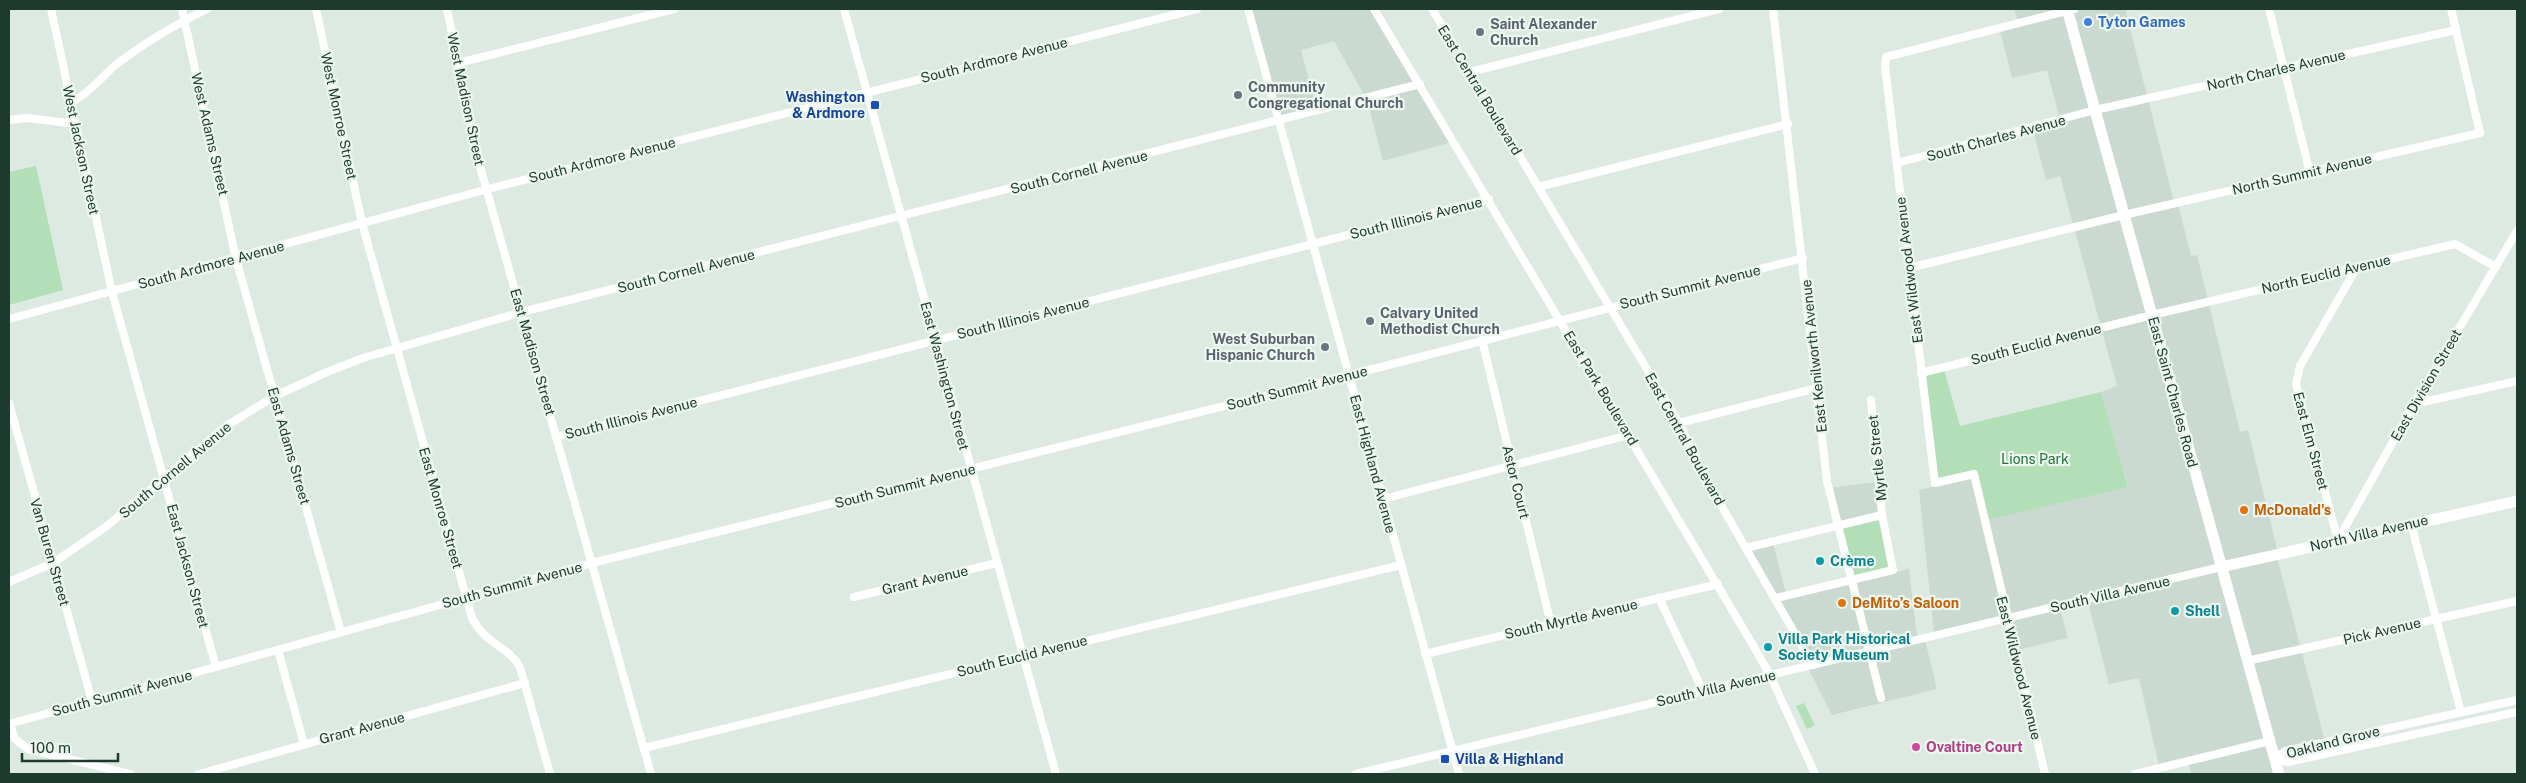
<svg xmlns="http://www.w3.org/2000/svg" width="2526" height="783" font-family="'Public Sans',sans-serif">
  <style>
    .built { fill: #cadad1 }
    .green { fill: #b2deb8 }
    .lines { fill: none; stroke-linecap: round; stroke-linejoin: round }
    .street { stroke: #fff; stroke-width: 8 }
    .secondary { stroke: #fff; stroke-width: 11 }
    .shop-dot { fill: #3f7fe0; stroke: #ecf7f0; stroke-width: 2 }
    .worship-dot { fill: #6b7280; stroke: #ecf7f0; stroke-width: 2 }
    .transit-dot { fill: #1a4fb4; stroke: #ecf7f0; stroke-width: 2 }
    .food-dot { fill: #e8710a; stroke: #ecf7f0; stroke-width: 2 }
    .culture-dot { fill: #0f9aa8; stroke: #ecf7f0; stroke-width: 2 }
    .hotel-dot { fill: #d1479c; stroke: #ecf7f0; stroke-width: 2 }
    .labels { text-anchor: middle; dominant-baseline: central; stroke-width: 4.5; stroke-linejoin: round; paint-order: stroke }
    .shop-label { font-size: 14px; font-weight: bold; fill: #366cbe; stroke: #ecf7f0; text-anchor: start }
    .worship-label { font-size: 14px; font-weight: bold; fill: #5b616d; stroke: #ecf7f0; text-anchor: start }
    .street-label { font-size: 14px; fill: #1d3a2f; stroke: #ecf7f0 }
    .transit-label { font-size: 14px; font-weight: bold; fill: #164399; stroke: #ecf7f0; text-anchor: end }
    .park-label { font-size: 14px; fill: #237539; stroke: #ecf7f0 }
    .food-label { font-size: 14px; font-weight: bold; fill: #c56008; stroke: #ecf7f0; text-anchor: start }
    .culture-label { font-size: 14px; font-weight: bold; fill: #0d838f; stroke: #ecf7f0; text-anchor: start }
    .hotel-label { font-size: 14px; font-weight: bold; fill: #b23c85; stroke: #ecf7f0; text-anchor: start }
  </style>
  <rect width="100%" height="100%" fill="#dceae2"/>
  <g class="built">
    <polygon points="1246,9 1372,9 1452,142 1383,161 1367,100 1334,41 1301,50 1318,114 1276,124"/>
    <polygon points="2014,9 2065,9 2018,21"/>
    <polygon points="2069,9 2125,9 2174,202 2126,212"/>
    <polygon points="2066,14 2217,565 2009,616 1987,520 2128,486 2101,392 2117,386 2060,176 2046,180 2033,130 2061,123 2047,70 2012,78 2000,31"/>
    <polygon points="2178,204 2191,256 2197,255 2240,432 2248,430 2278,553 2223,565 2126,216"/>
    <polygon points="1972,477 2005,617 1934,633 1919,490"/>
    <polygon points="1877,482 1880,513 1837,523 1828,488"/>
    <polygon points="1773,543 1786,594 1777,596 1749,549"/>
    <polygon points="2277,557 2326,745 2277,756 2224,569"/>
    <polygon points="1909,569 1917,637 1814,663 1778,599"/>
    <polygon points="2219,571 2268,740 2159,766 2139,678 2109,684 2088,602"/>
    <polygon points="2060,609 2068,638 2017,650 2010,620"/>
    <polygon points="1925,640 1937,689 1832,715 1808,668"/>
    <polygon points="2268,745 2276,774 2191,774 2189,764"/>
  </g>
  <g class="green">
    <polygon points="36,166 63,290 9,305 9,172"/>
    <polygon points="1944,370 1960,426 2101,392 2128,487 1987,520 1976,470 1937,478 1924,375"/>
    <polygon points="1880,517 1891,569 1851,578 1839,527"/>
    <polygon points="1804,703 1815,725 1807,729 1796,706"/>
  </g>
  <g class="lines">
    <g class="street">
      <polyline points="51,9 112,292 216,667"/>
      <polyline points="182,9 236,259 341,632"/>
      <path d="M316,9L362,223L472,618C486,645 507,645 520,667L550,774"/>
      <polyline points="447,9 481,170 651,774"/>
      <polyline points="844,9 1056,774"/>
      <polyline points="1248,9 1459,774"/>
      <polyline points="1374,9 1750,640 1770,675 1815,774"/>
      <polyline points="1432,9 1679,423 1710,486 1813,665"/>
      <polyline points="1773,9 1827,481 1881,698"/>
      <polyline points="2269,9 2310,173"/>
      <polyline points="458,63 674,9"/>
      <polyline points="1470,72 1719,9"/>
      <path d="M71,102C89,94 103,75 118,63C146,42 176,24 207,9"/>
      <polyline points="9,120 27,118 76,124"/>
      <polyline points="1897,163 2095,110 2456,30"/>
      <polyline points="1538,187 1788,124"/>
      <polyline points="1909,268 2124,215 2480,133 2451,9"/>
      <polyline points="9,319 488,189 1197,9"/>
      <polyline points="1482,340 1551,624"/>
      <polyline points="1921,373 2152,315 2455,244 2496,267"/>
      <polyline points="9,403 92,701"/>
      <polyline points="2414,404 2517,381"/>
      <polyline points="1679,423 1817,388"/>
      <polyline points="558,437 1489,199"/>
      <polyline points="1383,499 1629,435"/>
      <polyline points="2411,524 2461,712"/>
      <polyline points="2338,540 2414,404 2517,231"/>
      <polyline points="2338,540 2296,384 2300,366 2357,267"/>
      <polyline points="1746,548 1882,515"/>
      <polyline points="9,582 53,563 107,526 226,426 275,396 327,372 363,358 522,312 1420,84"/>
      <polyline points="854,597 997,563"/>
      <polyline points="1659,598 1703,691"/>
      <polyline points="1776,598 1893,570 1882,515 1871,400"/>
      <polyline points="278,650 304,744"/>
      <polyline points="1425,654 1718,584"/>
      <polyline points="2247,661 2517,601"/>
      <polyline points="9,724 592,563 1381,367 1803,258"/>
      <polyline points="10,724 15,739 28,749 130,774"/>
      <polyline points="644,748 1401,565"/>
      <polyline points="2275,759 2285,751 2517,700"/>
      <polyline points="2275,759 2288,762 2517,712"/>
      <polyline points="199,774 525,683"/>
      <polyline points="1356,774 2221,567"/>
      <polyline points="2045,774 1974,474 1935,483 1885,66 1886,57 2074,9"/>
      <polyline points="2135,774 2270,741"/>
    </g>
    <g class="secondary">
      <polyline points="2067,9 2279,774"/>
      <polyline points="2221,567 2517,501"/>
    </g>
  </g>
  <circle class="shop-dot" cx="2088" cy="22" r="5"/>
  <g class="worship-dot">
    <circle cx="1480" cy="32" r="5"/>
    <circle cx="1238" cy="95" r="5"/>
    <circle cx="1370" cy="321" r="5"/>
    <circle cx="1325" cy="347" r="5"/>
  </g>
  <g class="transit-dot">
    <rect x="870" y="100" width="10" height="10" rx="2.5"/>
    <rect x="1440" y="754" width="10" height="10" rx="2.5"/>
  </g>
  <g class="food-dot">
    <circle cx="2244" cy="510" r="5"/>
    <circle cx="1842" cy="603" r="5"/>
  </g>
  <g class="culture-dot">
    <circle cx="1820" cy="561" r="5"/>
    <circle cx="2175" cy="611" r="5"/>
    <circle cx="1768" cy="647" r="5"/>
  </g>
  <circle class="hotel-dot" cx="1916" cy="747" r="5"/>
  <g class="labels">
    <g class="shop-label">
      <text x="2098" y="22">Tyton Games</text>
    </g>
    <g class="worship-label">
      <text x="1490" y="24">Saint Alexander<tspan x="1490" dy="16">Church</tspan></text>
      <text x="1248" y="87">Community<tspan x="1248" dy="16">Congregational Church</tspan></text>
      <text x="1380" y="313">Calvary United<tspan x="1380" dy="16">Methodist Church</tspan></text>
      <text x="1315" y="339" text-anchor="end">West Suburban<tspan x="1315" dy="16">Hispanic Church</tspan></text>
    </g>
    <g class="street-label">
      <text transform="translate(994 60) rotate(-14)">South Ardmore Avenue</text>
      <text transform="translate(2276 70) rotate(-13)">North Charles Avenue</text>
      <text transform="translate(1480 90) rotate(59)">East Central Boulevard</text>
      <text transform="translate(466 99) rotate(78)">West Madison Street</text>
      <text transform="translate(339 116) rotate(78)">West Monroe Street</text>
      <text transform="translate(210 134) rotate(77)">West Adams Street</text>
      <text transform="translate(1996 138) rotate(-15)">South Charles Avenue</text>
      <text transform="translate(81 150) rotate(78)">West Jackson Street</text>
      <text transform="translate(602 160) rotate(-14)">South Ardmore Avenue</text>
      <text transform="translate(1079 172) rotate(-14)">South Cornell Avenue</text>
      <text transform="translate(2302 174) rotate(-13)">North Summit Avenue</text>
      <text transform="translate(1416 218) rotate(-14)">South Illinois Avenue</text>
      <text transform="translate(211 265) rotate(-15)">South Ardmore Avenue</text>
      <text transform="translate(1909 270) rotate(-97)">East Wildwood Avenue</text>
      <text transform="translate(686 271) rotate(-14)">South Cornell Avenue</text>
      <text transform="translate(2326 274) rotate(-13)">North Euclid Avenue</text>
      <text transform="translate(1690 287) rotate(-14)">South Summit Avenue</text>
      <text transform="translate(1023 318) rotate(-14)">South Illinois Avenue</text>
      <text transform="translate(2036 344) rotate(-14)">South Euclid Avenue</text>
      <text transform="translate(533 352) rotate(74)">East Madison Street</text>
      <text transform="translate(1814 356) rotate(-96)">East Kenilworth Avenue</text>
      <text transform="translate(945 376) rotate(75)">East Washington Street</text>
      <text transform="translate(2426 385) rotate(-60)">East Division Street</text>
      <text transform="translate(1297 388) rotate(-14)">South Summit Avenue</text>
      <text transform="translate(1601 388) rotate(59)">East Park Boulevard</text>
      <text transform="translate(2173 392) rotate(75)">East Saint Charles Road</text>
      <text transform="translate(631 418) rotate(-14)">South Illinois Avenue</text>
      <text transform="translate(1685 439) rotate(61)">East Central Boulevard</text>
      <text transform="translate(2311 441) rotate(75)">East Elm Street</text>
      <text transform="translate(289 446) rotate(74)">East Adams Street</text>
      <text transform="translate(1877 458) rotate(-96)">Myrtle Street</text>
      <text transform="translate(1373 464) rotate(75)">East Highland Avenue</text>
      <text transform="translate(175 470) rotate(-40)">South Cornell Avenue</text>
      <text transform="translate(1516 482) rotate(76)">Astor Court</text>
      <text transform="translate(905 486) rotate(-14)">South Summit Avenue</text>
      <text transform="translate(441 508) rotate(74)">East Monroe Street</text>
      <text transform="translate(2369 533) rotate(-13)">North Villa Avenue</text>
      <text transform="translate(50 552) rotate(74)">Van Buren Street</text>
      <text transform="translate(188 566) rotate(75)">East Jackson Street</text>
      <text transform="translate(925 580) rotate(-13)">Grant Avenue</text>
      <text transform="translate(512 585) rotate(-15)">South Summit Avenue</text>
      <text transform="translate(2110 594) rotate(-13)">South Villa Avenue</text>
      <text transform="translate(1571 619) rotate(-13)">South Myrtle Avenue</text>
      <text transform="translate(2382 631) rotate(-13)">Pick Avenue</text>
      <text transform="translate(1022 656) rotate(-14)">South Euclid Avenue</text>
      <text transform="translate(2019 668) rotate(76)">East Wildwood Avenue</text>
      <text transform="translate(1716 688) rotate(-13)">South Villa Avenue</text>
      <text transform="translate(122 693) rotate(-15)">South Summit Avenue</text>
      <text transform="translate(362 728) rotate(-15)">Grant Avenue</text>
      <text transform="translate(2333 742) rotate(-14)">Oakland Grove</text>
    </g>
    <g class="transit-label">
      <text x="865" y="97">Washington<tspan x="865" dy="16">&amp; Ardmore</tspan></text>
      <text x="1455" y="759" text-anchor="start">Villa &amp; Highland</text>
    </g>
    <g class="park-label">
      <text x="2035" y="459">Lions Park</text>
    </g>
    <g class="food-label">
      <text x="2254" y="510">McDonald's</text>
      <text x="1852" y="603">DeMito’s Saloon</text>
    </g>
    <g class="culture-label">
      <text x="1830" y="561">Crème</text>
      <text x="2185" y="611">Shell</text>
      <text x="1778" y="639">Villa Park Historical<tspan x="1778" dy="16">Society Museum</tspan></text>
    </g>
    <g class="hotel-label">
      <text x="1926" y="747">Ovaltine Court</text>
    </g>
  </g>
  <rect width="2526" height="783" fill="none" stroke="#1d3a2f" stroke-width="20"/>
  <path d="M22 753v8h96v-8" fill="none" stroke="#1d3a2f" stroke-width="2.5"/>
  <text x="30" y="753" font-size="15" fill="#1d3a2f" stroke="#ecf7f0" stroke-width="4" paint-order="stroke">100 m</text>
</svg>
